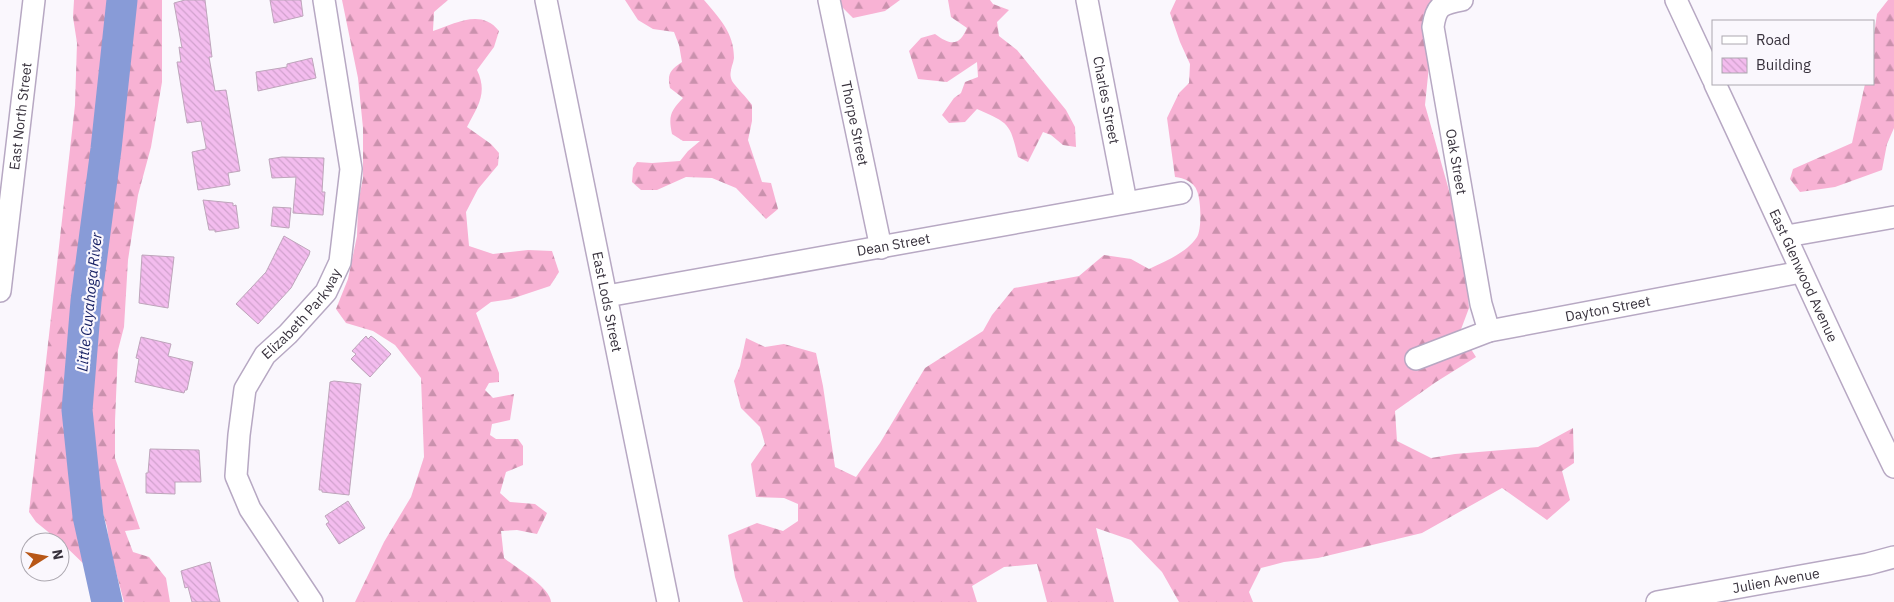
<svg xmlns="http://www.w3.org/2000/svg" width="1894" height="602" font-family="'IBM Plex Sans',sans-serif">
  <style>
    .forest { fill: url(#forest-firs) }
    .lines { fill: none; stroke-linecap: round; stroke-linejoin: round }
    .river { stroke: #889bd7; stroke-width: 31 }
    .building { fill: url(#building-back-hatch); stroke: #bea5bb }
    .minor-casing { stroke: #b7a8c3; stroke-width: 24 }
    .minor { stroke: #fff; stroke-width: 21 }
    .labels { text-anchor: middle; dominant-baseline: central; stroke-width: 4.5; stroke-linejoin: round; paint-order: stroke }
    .street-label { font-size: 14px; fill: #38323d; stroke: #faf7fd }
    .water-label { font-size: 15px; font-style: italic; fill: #151e63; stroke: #faf7fd }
  </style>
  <defs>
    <pattern id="forest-firs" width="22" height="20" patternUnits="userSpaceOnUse" patternTransform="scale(1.25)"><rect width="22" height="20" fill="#f8b2d4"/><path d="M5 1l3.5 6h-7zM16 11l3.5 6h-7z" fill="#ca91ad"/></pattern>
    <pattern id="building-back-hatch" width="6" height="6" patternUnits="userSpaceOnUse" patternTransform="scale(1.25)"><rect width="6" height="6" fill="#f3bcee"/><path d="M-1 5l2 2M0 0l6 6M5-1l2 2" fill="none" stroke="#d1a2cd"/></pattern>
  </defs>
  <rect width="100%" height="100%" fill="#faf7fd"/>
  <g class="forest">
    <polygon points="74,0 114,0 106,75 100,94 95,190 85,263 81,317 67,426 74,440 75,488 79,521 88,568 63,544 36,522 29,512 75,105 77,43 73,17"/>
    <polygon points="126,0 162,0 162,82 151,147 138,195 128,260 124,327 118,350 115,421 115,458 140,529 125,531 133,552 149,557 166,578 170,602 124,602 110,549 107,527 89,466 87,436 92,412 88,399 96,306 108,245 119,127 124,65"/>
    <path d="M342,0H448L434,12L433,31C455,24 481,8 499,31L494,47L477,70C488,93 478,106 467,127L491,144L499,153L498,165L478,189L466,212L469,246L493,254L528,250L552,251L559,272L550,286L511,299L491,302L476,313L499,373V382L489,383L485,390L493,398L514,394L510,420L492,424L490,435L496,439H518L523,446V465L506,472L500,493L510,502L535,504L547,513L537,534L517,530L501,531L504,558C516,568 550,587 551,602H355L384,542L411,497L424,457L421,378L395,345L373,331L346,323L336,309L348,279L357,236L358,204L363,178V128L358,78Z"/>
    <path d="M625,0H704C719,18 734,32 734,58C733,66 728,72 732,81C735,86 748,99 752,105V121L748,140L762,182L771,183L778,209L766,219L736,188L712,178L686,177L657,190H641L632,182L633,168L637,162L652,163L680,161L688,151L700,141H683L672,134C668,115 671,111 683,98L670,88C667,74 670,70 682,62L679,45L674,32L653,29L638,20Z"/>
    <polygon points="835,0 900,0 885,11 853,18"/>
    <path d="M948,0H990L993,4L1009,10L997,22L999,36L1017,50L1066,110L1075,127L1076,147L1063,145L1051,135L1043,132L1028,162L1018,157C1010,123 1009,123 977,109L965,122L949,123L942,115L954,98L961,93L965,82L978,77L977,62L947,82L918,79L909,51L921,38L935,34C950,45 959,47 967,28L951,17Z"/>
    <path d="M1176,0H1450L1433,27L1425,105L1464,244L1469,308L1460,332L1476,357L1436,382L1395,411L1397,441L1431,458L1455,454L1538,447L1573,428L1574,463L1562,471L1570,500L1547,520L1502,488L1422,533L1318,558L1284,562L1261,568L1249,592L1253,602H1179L1162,572L1131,540L1096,528L1114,602H1047L1037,564L1004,567L972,586L977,602H743L735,577L728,535L757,523L783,531L798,521V504L784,498L756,497L751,464L765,444L760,427L741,408L734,381L740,366L746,338L765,347L784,344L816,353L823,386L835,467L856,477L880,443L925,368L983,331L992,315L1014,288L1079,276L1104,255L1131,259L1149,269C1166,261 1186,253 1197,237C1202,229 1201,200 1197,191C1194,182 1184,178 1175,177L1167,118L1179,93L1189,83L1190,64L1180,42L1170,13Z"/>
    <polygon points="1888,0 1894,0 1894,128 1887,144 1882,170 1835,187 1800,192 1790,179 1793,169 1852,143 1865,84 1873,84 1873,41 1877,14"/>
  </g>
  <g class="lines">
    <polyline class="river" points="107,602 88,516 77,410 86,301 106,149 122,0"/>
  </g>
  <g class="building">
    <polygon points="185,0 205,0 212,57 209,57 215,91 226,90 240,171 228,173 230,185 198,190 192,152 206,149 206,147 201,121 187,123 177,62 181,62 179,47 182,48 174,3"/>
    <polygon points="270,0 301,0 303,16 274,23"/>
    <polygon points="312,58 316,78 258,91 256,72 287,67 287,64"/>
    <polygon points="282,157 324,158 322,192 325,192 323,215 293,213 296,177 272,178 269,159"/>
    <polygon points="203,200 233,203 233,206 236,205 239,228 215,232 215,230 209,230"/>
    <polygon points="273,207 291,208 289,228 271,226"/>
    <polygon points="284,236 310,251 309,255 291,288 258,324 236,304 266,272"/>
    <polygon points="142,255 174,257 168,308 139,303"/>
    <polygon points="366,336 368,339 371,336 375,339 391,354 370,377 351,359 356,354 352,351"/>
    <polygon points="141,337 171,344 168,356 193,362 187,390 185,390 184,393 135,382 139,359 136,358"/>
    <polygon points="334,381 361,384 349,495 322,492 322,490 319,490 330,382"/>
    <polygon points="150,449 199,450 201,482 175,482 175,494 146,493 146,473 148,473"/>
    <polygon points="348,501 365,528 339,544 326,524 329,522 325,516"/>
    <polygon points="210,562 220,602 192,602 188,587 185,588 181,571"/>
  </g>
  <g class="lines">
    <defs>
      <g id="minor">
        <path id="s1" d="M546,0L668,602"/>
        <path id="s2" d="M829,0L881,248"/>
        <path id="s3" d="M1087,0L1126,202"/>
        <path id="s4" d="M1462,0C1441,4 1436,6 1433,27L1481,304L1489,331"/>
        <polyline points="1676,0 1713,79"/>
        <path id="s5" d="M1715,84C1775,211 1832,341 1894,467"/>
        <polyline points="1787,236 1894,217"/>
        <path id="s6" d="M0,291L34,0"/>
        <path id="s7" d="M607,296L1181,193"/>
        <path id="s8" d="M1416,359L1489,331L1801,272"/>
        <path id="s9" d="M312,602L250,509L236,476L239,435L245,389L265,355L288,334L326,292L340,262L351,169L324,0"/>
        <path id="s10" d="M1657,602L1868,564L1894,557"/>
      </g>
    </defs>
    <use href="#minor" class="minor-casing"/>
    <use href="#minor" class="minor"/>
  </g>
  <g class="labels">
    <g class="street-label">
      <text stroke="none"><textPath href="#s3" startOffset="102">Charles Street</textPath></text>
      <text stroke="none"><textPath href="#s6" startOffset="176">East North Street</textPath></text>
      <text stroke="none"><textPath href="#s2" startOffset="126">Thorpe Street</textPath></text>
      <text stroke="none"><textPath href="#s4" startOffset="181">Oak Street</textPath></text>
      <text stroke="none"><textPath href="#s7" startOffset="291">Dean Street</textPath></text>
      <text stroke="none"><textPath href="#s5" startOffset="211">East Glenwood Avenue</textPath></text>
      <text stroke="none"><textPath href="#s1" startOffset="308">East Lods Street</textPath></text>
      <text stroke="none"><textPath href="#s8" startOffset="199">Dayton Street</textPath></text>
      <text stroke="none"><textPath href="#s9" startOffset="330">Elizabeth Parkway</textPath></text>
      <text stroke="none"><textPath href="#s10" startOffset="121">Julien Avenue</textPath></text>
    </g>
    <g class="water-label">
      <text transform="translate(89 302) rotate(-84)">Little Cuyahoga River</text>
    </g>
  </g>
  <rect x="1712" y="20" width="162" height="65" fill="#faf7fd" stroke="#aca8b0"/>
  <rect x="1722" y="36" width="25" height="8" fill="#ffffff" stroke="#aca8b0"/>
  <text x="1756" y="45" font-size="15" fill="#38323d">Road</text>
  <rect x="1722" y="58" width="25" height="15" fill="url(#building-back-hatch)" stroke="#aca8b0"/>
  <text x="1756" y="70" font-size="15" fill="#38323d">Building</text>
  <g transform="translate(45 557) rotate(79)"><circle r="24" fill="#faf7fd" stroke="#aca8b0"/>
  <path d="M0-4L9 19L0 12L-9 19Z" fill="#b85717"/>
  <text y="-8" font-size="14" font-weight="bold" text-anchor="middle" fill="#38323d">N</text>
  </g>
</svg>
